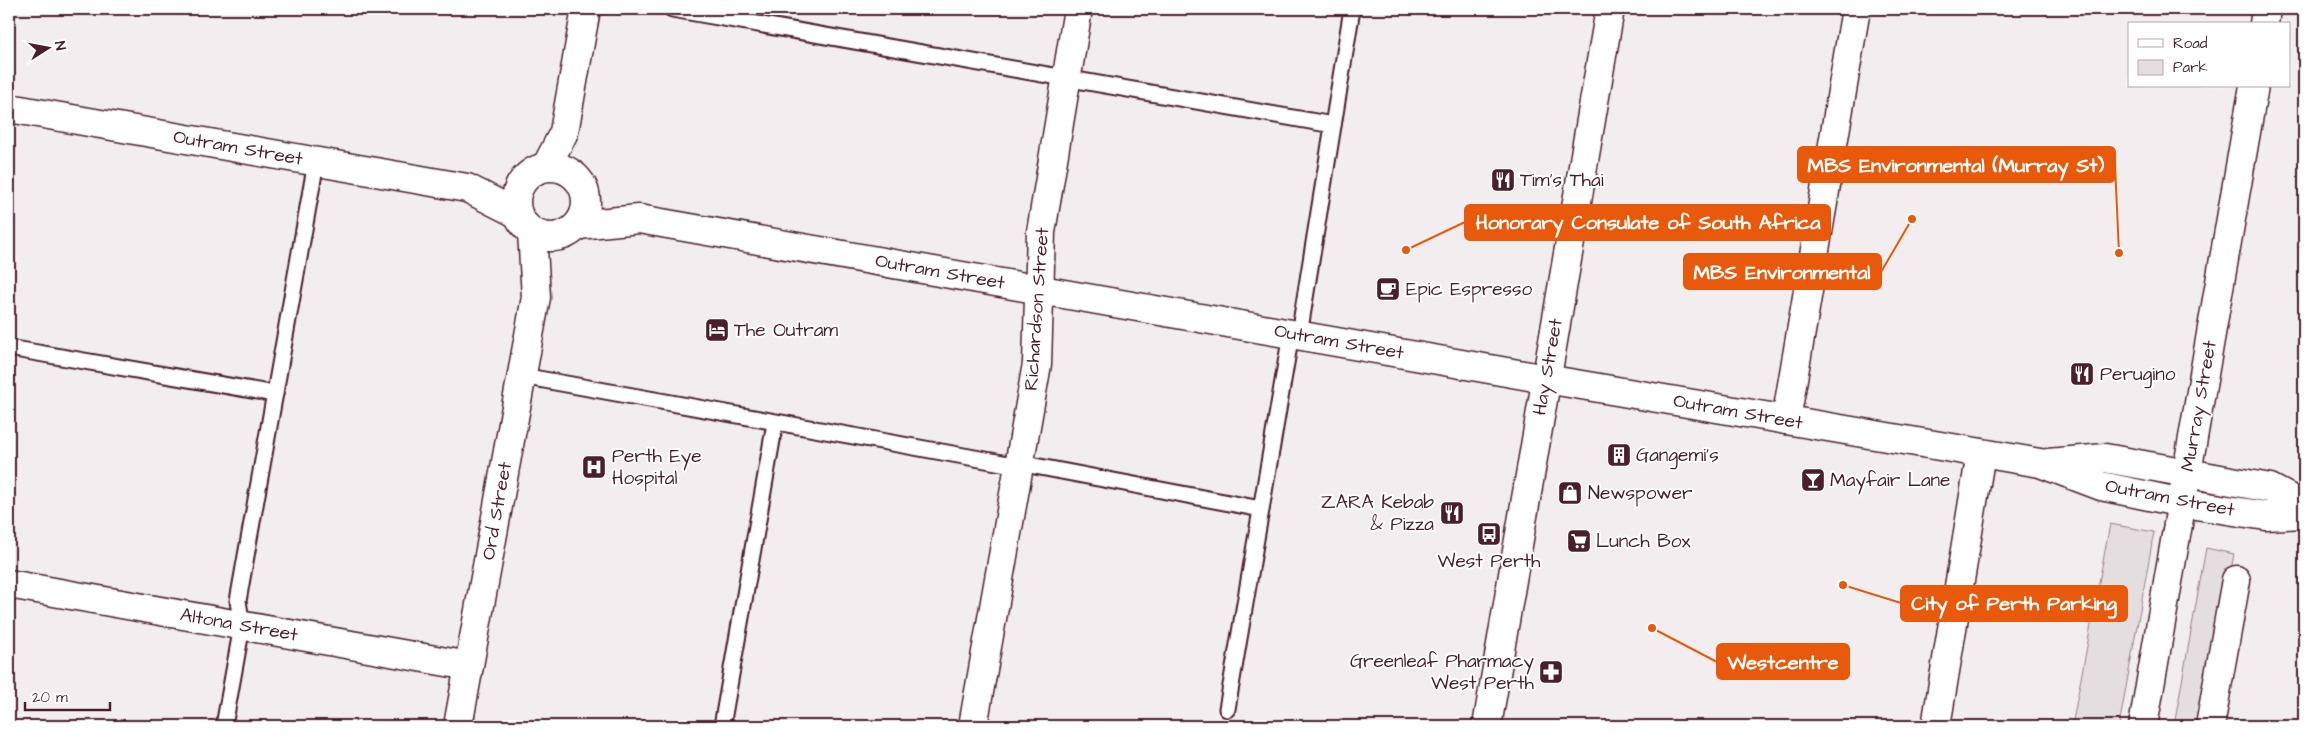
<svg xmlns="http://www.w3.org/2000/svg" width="2313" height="735" font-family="'Architects Daughter',sans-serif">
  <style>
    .built { fill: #f2eeef; fill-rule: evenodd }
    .green { fill: #e5dee0; stroke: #987e86 }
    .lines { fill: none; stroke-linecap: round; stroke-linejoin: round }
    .service-casing { stroke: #4a1f2b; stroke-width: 19 }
    .minor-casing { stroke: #4a1f2b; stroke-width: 31 }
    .tertiary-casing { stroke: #4a1f2b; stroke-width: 31 }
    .secondary-casing { stroke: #4a1f2b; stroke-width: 31 }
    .service { stroke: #fff; stroke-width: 15 }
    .minor { stroke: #fff; stroke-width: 28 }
    .tertiary { stroke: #fff; stroke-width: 28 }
    .secondary { stroke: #fff; stroke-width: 28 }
    .labels { text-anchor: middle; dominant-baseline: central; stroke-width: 4; stroke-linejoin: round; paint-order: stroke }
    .street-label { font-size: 19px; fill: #4a1f2b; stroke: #fff }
    .poi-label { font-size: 19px; fill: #4a1f2b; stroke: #fff; text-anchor: start }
    .leader { fill: none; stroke: #e8590c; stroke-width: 2 }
    .callout-dot { fill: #e8590c; stroke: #fff; stroke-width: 2 }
    .callout { fill: #e8590c; stroke: #e8590c; stroke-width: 2 }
    .callout-label { font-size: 20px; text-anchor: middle; font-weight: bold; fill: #fff }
  </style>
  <rect width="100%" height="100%" fill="#fff"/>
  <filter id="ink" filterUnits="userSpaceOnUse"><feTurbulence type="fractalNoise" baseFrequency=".02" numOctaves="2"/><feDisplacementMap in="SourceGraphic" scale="10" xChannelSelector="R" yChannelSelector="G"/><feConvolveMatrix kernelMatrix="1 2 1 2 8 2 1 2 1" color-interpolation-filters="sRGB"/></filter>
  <g filter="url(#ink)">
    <path class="built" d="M9,9H2304V726H9ZM2129,24H2289V86H2129Z"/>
    <g class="green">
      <polygon points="2110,524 2154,532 2119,726 2072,726"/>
      <polygon points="2206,548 2234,554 2203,726 2174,726"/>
    </g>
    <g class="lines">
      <defs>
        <g id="service">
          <polyline points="672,9 1333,125"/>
          <polyline points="1299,335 1352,9"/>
          <polyline points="9,348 275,394"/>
          <polyline points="522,376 1019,466"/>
          <polyline points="1019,463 1261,509"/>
          <polyline points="1227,709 1291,334"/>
          <polyline points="224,726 242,626 238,601 316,162"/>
          <polyline points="722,726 775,423"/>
        </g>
        <g id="minor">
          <polyline points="1786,420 1856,9"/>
          <polyline points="9,584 469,666"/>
          <polyline points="1936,726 1981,453"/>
          <polyline points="2210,726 2236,580"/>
        </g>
        <g id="tertiary">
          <polyline points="9,108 467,188 518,214"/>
          <polyline points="546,167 564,132 586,9"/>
          <circle cx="551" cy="202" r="35"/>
          <polyline points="578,225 639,219 1546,379 2040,463 2101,486 2183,503 2266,516 2304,514"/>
          <polyline points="2048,463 2105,458 2270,488 2304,506"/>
          <polyline points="458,726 536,297 532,232"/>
          <polyline points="973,726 1037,364 1041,232 1078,9"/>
        </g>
        <g id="secondary">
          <polyline points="2264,24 2266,9"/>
          <polyline points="1487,726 1610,9"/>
          <polyline points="2143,726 2254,86"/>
        </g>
      </defs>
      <use href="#service" class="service-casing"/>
      <use href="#minor" class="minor-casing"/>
      <use href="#tertiary" class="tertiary-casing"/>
      <use href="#secondary" class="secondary-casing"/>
      <use href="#service" class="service"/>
      <use href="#minor" class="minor"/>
      <use href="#tertiary" class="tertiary"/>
      <use href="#secondary" class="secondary"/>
    </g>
  </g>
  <defs>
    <symbol id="restaurant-square" viewBox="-11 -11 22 22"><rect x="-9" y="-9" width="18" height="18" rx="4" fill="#4a1f2b" stroke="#fff"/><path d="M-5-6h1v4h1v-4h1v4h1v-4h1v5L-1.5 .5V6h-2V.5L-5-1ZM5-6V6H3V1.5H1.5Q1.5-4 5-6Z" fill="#fff"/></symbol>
    <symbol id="cafe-square" viewBox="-11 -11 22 22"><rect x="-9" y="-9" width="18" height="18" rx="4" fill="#4a1f2b" stroke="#fff"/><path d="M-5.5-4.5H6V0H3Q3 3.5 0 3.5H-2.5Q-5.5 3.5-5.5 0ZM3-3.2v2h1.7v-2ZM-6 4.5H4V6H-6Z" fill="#fff"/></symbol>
    <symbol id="hotel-square" viewBox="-11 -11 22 22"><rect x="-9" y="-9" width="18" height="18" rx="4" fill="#4a1f2b" stroke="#fff"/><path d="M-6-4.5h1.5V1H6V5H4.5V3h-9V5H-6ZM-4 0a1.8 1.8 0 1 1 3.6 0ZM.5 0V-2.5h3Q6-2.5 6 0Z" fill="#fff"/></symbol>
    <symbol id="building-square" viewBox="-11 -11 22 22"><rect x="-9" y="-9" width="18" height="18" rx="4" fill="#4a1f2b" stroke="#fff"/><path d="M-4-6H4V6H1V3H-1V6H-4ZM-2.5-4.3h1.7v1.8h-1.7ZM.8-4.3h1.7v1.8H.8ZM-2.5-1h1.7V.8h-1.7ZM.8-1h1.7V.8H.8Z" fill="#fff"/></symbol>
    <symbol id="hospital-square" viewBox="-11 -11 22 22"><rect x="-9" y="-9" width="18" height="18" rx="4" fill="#4a1f2b" stroke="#fff"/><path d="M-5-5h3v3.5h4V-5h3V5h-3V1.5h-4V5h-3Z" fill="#fff"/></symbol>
    <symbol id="bar-square" viewBox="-11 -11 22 22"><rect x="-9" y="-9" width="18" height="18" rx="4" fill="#4a1f2b" stroke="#fff"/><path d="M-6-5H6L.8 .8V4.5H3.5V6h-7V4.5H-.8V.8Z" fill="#fff"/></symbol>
    <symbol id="shop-square" viewBox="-11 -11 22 22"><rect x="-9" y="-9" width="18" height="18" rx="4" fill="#4a1f2b" stroke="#fff"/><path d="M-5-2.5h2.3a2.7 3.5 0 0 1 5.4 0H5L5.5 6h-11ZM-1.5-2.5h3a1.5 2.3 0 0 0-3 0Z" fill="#fff"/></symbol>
    <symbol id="bus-square" viewBox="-11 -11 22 22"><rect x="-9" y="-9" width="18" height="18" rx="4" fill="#4a1f2b" stroke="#fff"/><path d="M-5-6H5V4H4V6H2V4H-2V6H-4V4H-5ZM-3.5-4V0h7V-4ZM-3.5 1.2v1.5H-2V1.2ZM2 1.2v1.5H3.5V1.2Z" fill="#fff"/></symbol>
    <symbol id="supermarket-square" viewBox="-11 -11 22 22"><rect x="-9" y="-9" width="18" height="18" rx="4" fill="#4a1f2b" stroke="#fff"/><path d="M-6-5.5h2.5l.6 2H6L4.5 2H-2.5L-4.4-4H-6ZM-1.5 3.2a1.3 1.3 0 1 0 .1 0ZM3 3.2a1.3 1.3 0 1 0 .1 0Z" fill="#fff"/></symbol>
    <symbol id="pharmacy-square" viewBox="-11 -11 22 22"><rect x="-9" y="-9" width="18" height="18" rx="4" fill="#4a1f2b" stroke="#fff"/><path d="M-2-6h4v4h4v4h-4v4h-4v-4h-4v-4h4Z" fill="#fff"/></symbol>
  </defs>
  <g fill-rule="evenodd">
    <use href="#restaurant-square" x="1489" y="166" width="28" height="28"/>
    <use href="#cafe-square" x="1374" y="275" width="28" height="28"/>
    <use href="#hotel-square" x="703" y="316" width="28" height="28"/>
    <use href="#restaurant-square" x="2068" y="360" width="28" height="28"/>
    <use href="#building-square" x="1605" y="441" width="28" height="28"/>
    <use href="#hospital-square" x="580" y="453" width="28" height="28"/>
    <use href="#bar-square" x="1799" y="466" width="28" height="28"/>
    <use href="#shop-square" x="1556" y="479" width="28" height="28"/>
    <use href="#restaurant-square" x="1438" y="499" width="28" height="28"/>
    <use href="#bus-square" x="1475" y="520" width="28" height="28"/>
    <use href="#supermarket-square" x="1565" y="527" width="28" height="28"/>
    <use href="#pharmacy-square" x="1537" y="658" width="28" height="28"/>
  </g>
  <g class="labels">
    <g class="street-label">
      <text transform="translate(238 148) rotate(10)">Outram Street</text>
      <text transform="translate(940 272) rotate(10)">Outram Street</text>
      <text transform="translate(1037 309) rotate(-86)">Richardson Street</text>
      <text transform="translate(1339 342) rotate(10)">Outram Street</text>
      <text transform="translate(1548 367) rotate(-80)">Hay Street</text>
      <text transform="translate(2199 406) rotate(-80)">Murray Street</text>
      <text transform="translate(1738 412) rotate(10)">Outram Street</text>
      <text transform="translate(2170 498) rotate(11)">Outram Street</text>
      <text transform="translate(497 511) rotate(-80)">Ord Street</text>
      <text transform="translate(239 625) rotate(10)">Altona Street</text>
    </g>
    <g class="poi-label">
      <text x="1520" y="180">Tim's Thai</text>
      <text x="1406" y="289">Epic Espresso</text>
      <text x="734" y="330">The Outram</text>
      <text x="2100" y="374">Perugino</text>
      <text x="1636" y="455">Gangemi's</text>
      <text x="612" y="456">Perth Eye<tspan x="612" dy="22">Hospital</tspan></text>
      <text x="1830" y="480">Mayfair Lane</text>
      <text x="1588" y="493">Newspower</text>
      <text x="1434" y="502" text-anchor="end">ZARA Kebab<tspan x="1434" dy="22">&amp; Pizza</tspan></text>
      <text x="1596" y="541">Lunch Box</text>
      <text x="1489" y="561" text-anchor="middle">West Perth</text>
      <text x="1534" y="661" text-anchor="end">Greenleaf Pharmacy<tspan x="1534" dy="22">West Perth</tspan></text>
    </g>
  </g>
  <path class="leader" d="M2119 253L2115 165M1406 250L1465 222M1912 219L1881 272M1843 585L1901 603M1652 628L1717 662"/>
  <g class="callout-dot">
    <circle cx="2119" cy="253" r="5"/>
    <circle cx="1406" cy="250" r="5"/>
    <circle cx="1912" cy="219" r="5"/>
    <circle cx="1843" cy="585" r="5"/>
    <circle cx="1652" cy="628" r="5"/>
  </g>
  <g class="callout">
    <rect x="1798" y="147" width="317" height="35" rx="5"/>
    <rect x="1465" y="205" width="365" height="35" rx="5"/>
    <rect x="1684" y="254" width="197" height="35" rx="5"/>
    <rect x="1901" y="586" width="226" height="35" rx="5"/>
    <rect x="1717" y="644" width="132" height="35" rx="5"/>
  </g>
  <g class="callout-label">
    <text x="1956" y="172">MBS Environmental (Murray St)</text>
    <text x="1648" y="229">Honorary Consulate of South Africa</text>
    <text x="1782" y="279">MBS Environmental</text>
    <text x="2014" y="610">City of Perth Parking</text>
    <text x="1783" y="669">Westcentre</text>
  </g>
  <rect width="2313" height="735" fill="none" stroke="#fff" stroke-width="30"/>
  <rect x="15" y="15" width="2283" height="705" fill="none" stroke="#4a1f2b" stroke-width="2" filter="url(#ink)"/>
  <rect x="2128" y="22" width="162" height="65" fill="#ffffff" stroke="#b7a5aa"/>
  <rect x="2138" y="39" width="25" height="8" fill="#ffffff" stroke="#b7a5aa"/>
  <text x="2173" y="48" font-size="15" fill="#4a1f2b">Road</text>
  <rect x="2138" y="60" width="25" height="15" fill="#e5dee0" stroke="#b7a5aa"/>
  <text x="2173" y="72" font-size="15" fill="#4a1f2b">Park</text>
  <g transform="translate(48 48) rotate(79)" stroke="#ffffff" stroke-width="4" paint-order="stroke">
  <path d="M0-4L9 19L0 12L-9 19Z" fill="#4a1f2b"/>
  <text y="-8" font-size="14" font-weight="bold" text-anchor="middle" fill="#4a1f2b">N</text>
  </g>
  <path d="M25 702v8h85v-8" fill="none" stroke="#4a1f2b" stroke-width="2.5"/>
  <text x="32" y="702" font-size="15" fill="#4a1f2b" stroke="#ffffff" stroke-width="4" paint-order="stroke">20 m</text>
</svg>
